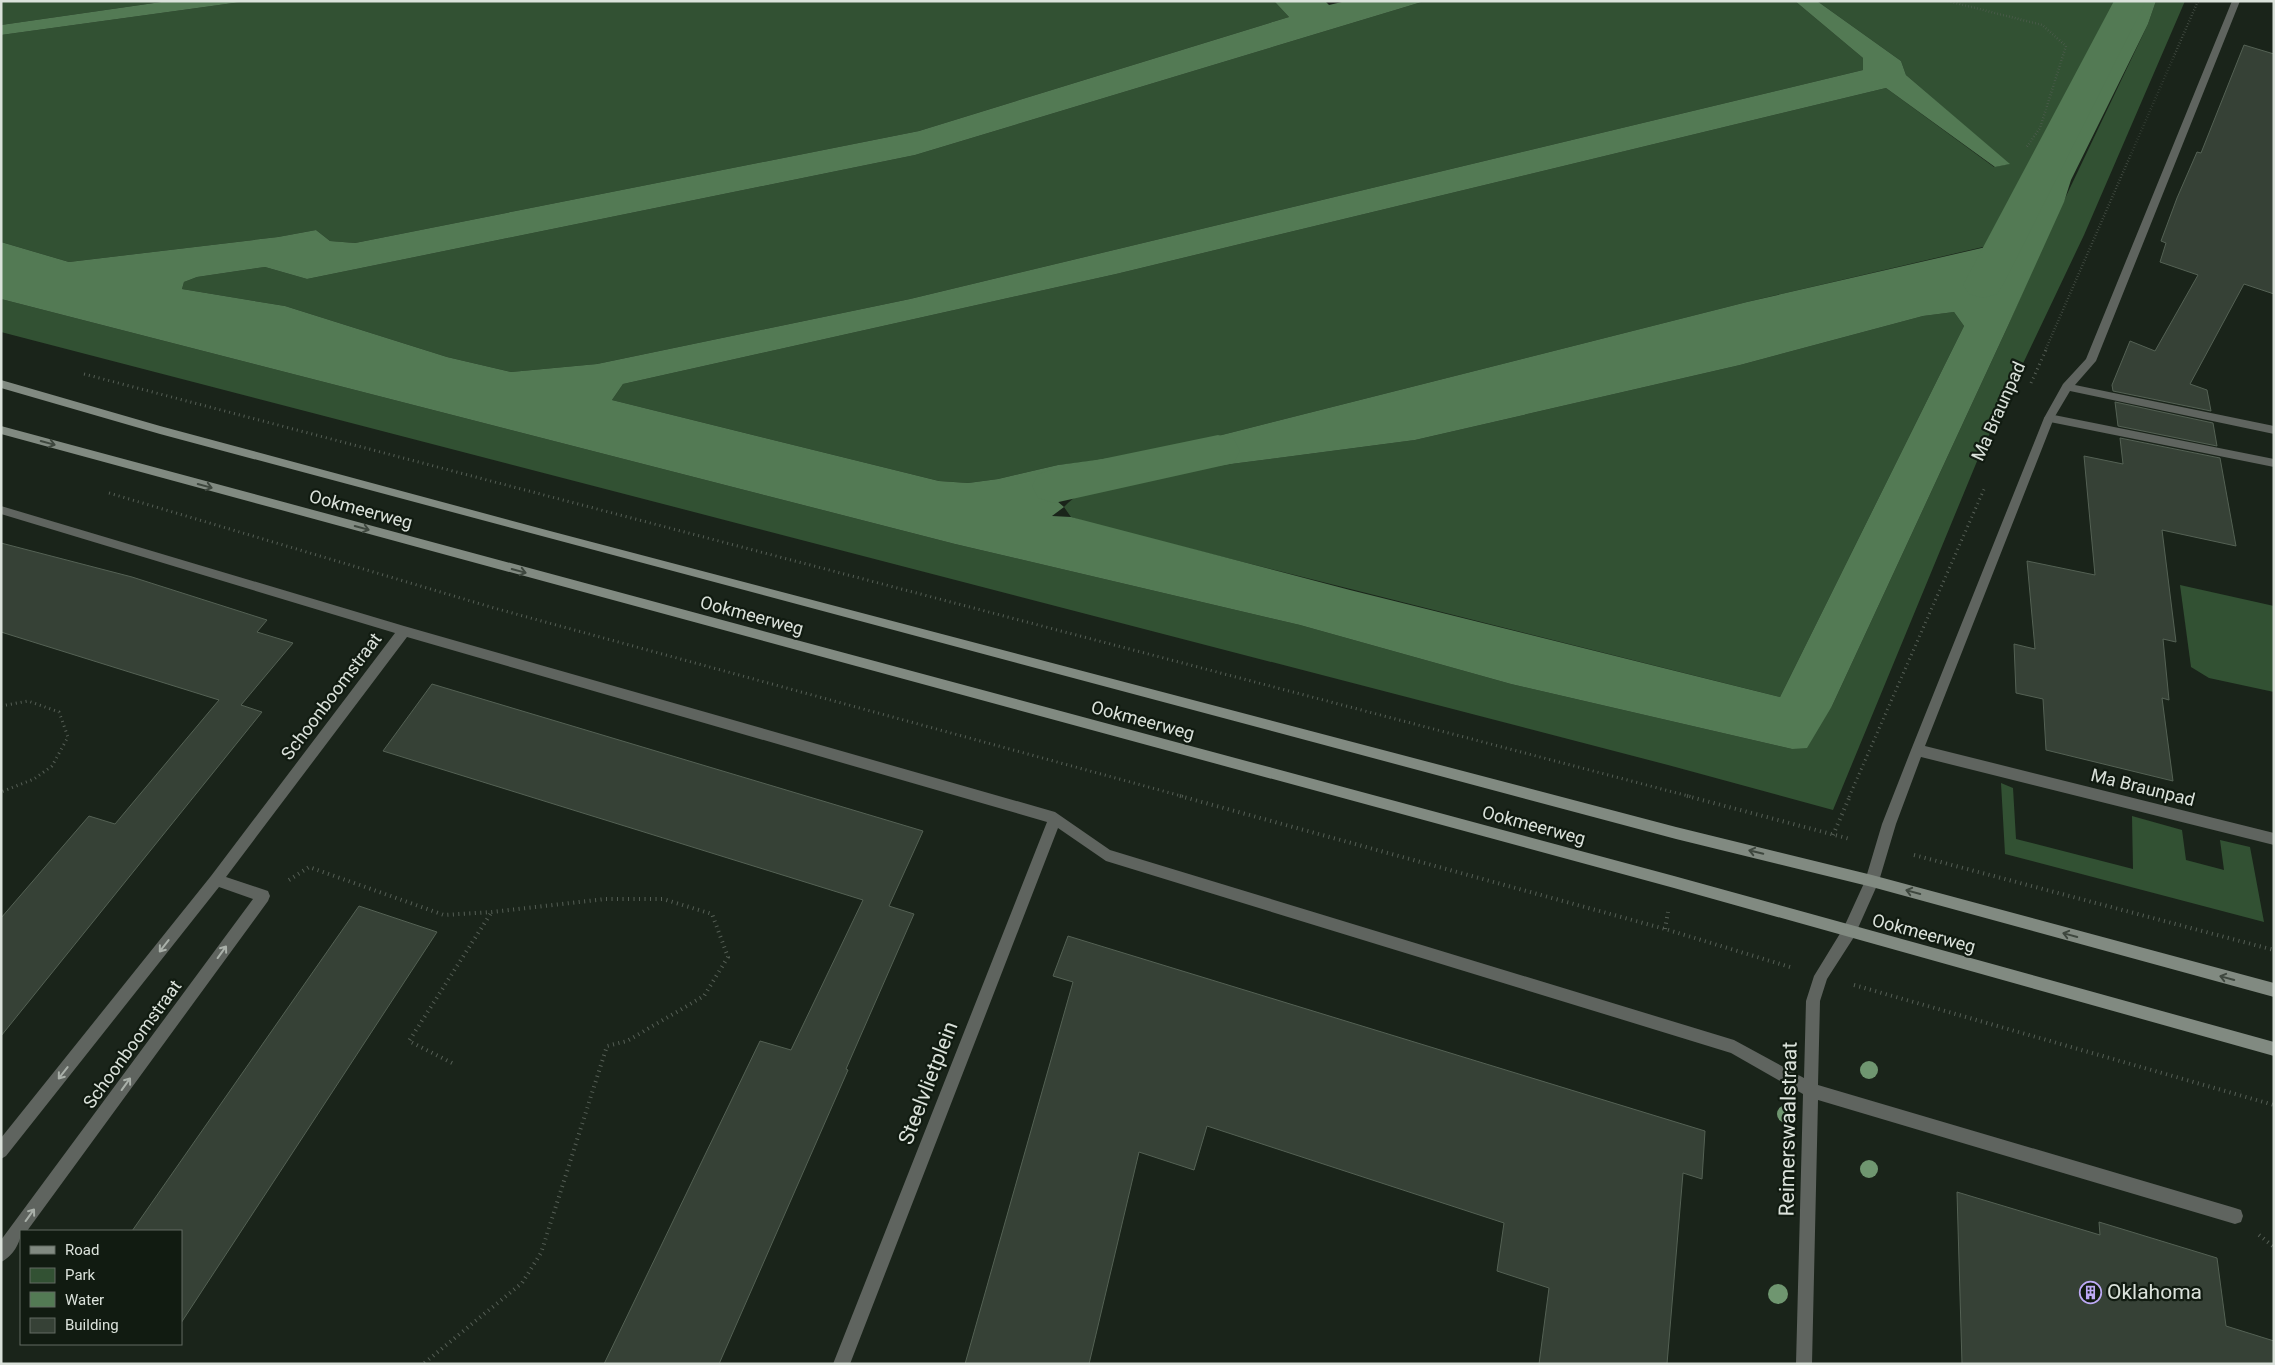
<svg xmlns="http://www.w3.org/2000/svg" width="2275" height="1365" font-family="Roboto,sans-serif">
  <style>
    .green { fill: #325133 }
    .water { fill: #537a54 }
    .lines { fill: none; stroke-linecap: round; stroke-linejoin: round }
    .canal { fill: #537a54; fill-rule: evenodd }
    .building { fill: #364136; stroke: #546154 }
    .path-far2 { stroke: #565f56; stroke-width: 2.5; stroke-dasharray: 0.5 2.5; stroke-linecap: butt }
    .path-far1 { stroke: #565f56; stroke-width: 3; stroke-dasharray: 1 4; stroke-linecap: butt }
    .path { stroke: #565f56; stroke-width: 4; stroke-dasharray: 1 4.5; stroke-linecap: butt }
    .lane { fill: #5f645f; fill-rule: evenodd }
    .street { fill: #5f645f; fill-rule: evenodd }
    .secondary { fill: #818a81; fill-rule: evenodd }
    .tree { fill: #6f9670 }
    .oneway { stroke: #3e473e }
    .oneway2 { stroke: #a9b0a9 }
    .labels { text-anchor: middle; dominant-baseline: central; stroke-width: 4.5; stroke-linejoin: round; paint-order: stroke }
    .street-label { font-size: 18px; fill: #dbe2db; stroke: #111b11 }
    .near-street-label { font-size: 21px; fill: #dbe2db; stroke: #111b11 }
    .near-poi-label { font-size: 21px; fill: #dbe2db; stroke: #111b11; text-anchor: start }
  </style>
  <rect width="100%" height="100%" fill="#1a241a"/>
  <g class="green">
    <polygon points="1,1 168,1 1,25"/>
    <polygon points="248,1 1274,1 1289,17 919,131 355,243 330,241 316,230 278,237 69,262 1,242 1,35"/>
    <polygon points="1425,1 1795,1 1863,58 1863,70 910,299 597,364 511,372 447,357 285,306 182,289 184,282 197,277 265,267 307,279 915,155"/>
    <polygon points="1817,1 2118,1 2032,202 2000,243 1747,302 1143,455 1058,465 998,479 968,483 939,481 612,400 623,384 1116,274 1886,88 1994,167 2009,164 1906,75 1901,61"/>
    <polygon points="2156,1 2185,1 2084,235 1980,454 1833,810 1668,765 1,332 1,299 955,544 1300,625 1511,684 1792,749 1832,706 2007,328 2049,232 2148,24"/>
    <path d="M1954,312L1964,326L1780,697L1096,525L1071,517L1064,507C1088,483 1130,466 1165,475L1231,464L1415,440L1740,365L1923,316Z"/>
    <polygon points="2180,585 2274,606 2274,692 2209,678 2191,667"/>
    <polygon points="2001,783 2013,788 2016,839 2133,869 2132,816 2182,830 2186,860 2224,870 2220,840 2250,847 2264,922 2005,854"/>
  </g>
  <g class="water">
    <polygon points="168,1 248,1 1,35 1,25"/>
    <polygon points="1274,1 1325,1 1329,5 1346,1 1425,1 915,155 307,279 265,267 197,277 184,282 182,289 285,306 447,357 511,372 597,364 910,299 1863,70 1863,58 1795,1 1817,1 1901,61 1906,75 2010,164 1995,167 1886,88 1116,274 623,384 612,400 939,481 968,483 998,479 1058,465 1111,458 1124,476 1112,477 1057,501 1064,507 1052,516 1071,517 1350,590 1780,697 1964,326 1954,312 1923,316 1740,365 1415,440 1231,464 1164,475 1155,472 1143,455 1747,302 1999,244 2032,202 2023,179 2044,174 2118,1 2156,1 2148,24 2071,180 2064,202 2007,328 1832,706 1807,748 1792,749 1511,684 1300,625 955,544 1,299 1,242 69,262 278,237 316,230 330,241 355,243 919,131 1289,17"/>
  </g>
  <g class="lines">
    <g class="canal">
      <polygon points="2114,1 2146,1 2003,285 1997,294 1983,298 1969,294 1963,285"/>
      <polygon points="1218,435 1234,439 1240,451 1234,463 1054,503 1038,498 1032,486 1038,474 1054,469"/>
    </g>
  </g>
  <g class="building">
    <polygon points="2244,45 2274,54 2274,294 2244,284 2190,384 2207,390 2211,411 2113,391 2112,385 2130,341 2155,351 2198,275 2160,262 2166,243 2161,241 2177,198 2197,152 2201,153"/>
    <polygon points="2115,402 2213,423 2217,446 2118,426"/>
    <polygon points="2120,438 2220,458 2236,546 2162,530 2176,642 2163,639 2169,700 2162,698 2173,781 2046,750 2043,699 2016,693 2014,644 2035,649 2027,561 2095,575 2084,456 2123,464"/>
    <polygon points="1,543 132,577 267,620 257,632 293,643 241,705 262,712 1,1036 1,918 89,816 115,824 219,700 1,632"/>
    <polygon points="432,684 923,831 889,906 914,914 846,1069 848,1070 719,1364 604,1364 760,1041 791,1050 863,900 383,751"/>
    <polygon points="359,906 437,932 181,1323 181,1231 132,1231"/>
    <polygon points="1068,936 1705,1131 1702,1179 1683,1173 1667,1364 1539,1364 1549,1288 1497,1271 1504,1223 1207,1126 1194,1170 1139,1152 1089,1364 965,1364 1073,982 1053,976"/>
    <polygon points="1957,1192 2100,1235 2099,1222 2217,1258 2226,1326 2274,1341 2274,1364 1962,1364"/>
  </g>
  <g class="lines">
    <g class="path-far2">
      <polyline points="1948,1 2042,25 2066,46 2040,128 2026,148"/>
      <polyline points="2045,351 2198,1"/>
    </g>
    <g class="path-far1">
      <polyline points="84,374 1692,797"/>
      <polyline points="2031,383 2046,350"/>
      <polyline points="109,493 494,608 1185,797"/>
      <polyline points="1,706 28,701 59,712 68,737 52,766 34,779 1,792"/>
      <polyline points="1849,797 1985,487"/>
    </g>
    <g class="path">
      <polyline points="1180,796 1665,929 1790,967"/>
      <polyline points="1687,796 1850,839"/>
      <polyline points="1833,835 1850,796"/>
      <polyline points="1914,855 2274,950"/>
      <polyline points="289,880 309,867 444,915 492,912 605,899 663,899 712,914 728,957 704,996 627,1041 607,1046 541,1253 522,1283 423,1364"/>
      <polyline points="1665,929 1668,912"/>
      <polyline points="1854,985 2274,1105"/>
      <polyline points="452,1063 409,1041 491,913"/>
      <polyline points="2259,1235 2274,1247"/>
    </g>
    <polygon class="lane" points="2049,414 2274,459 2274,467 2045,421 2044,418"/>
    <path class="street" d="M2232,1H2240L2096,361L2075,385L2274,426V434L2070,391L2054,418L1925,746L2274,833V845L1921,757L1896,824L1879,881L1854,937L1827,979L1820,1001L1818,1085L2235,1208L2241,1210L2243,1216L2241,1222L2235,1224L1818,1100L1812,1364H1796L1803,1094L1731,1053L1106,861L1058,828L850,1364H833L1047,822L407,637L226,877L268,891L270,896L268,901L27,1231H21C21,1243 12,1257 1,1262V1240L253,899L219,887L6,1156L1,1159V1138L211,876L395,633L1,514V506L404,626L1055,812L1110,850L1734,1040L1804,1078L1806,1001L1814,976L1844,927L1865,881L1882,824L1911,750L2044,418L2063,384L2086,359Z"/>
    <g class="secondary">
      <polygon points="1,380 160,426 550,531 1676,827 1872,875 2274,983 2274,997 1872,887 1676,839 160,434 1,388"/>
      <polygon points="1,426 1674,876 2274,1042 2274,1056 1674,888 1,434"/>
    </g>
  </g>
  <g class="tree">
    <circle cx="1869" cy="1070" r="9"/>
    <circle cx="1786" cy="1114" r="9"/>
    <circle cx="1869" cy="1169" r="9"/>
    <circle cx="1778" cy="1294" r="10"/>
  </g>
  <defs><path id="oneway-shaft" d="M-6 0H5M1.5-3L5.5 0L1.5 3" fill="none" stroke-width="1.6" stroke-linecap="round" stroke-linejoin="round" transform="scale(1.25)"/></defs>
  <g class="oneway">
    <use href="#oneway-shaft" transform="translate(48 443) rotate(15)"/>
    <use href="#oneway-shaft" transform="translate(205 486) rotate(15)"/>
    <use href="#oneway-shaft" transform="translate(362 528) rotate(15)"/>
    <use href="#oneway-shaft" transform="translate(519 571) rotate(15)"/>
    <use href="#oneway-shaft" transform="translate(1756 852) rotate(-166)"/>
    <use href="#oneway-shaft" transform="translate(1913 892) rotate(-165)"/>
    <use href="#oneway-shaft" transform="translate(2070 935) rotate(-165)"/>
    <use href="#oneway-shaft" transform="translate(2227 978) rotate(-165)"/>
  </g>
  <g class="oneway2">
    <use href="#oneway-shaft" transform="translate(164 946) rotate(128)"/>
    <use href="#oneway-shaft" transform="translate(222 952) rotate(-54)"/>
    <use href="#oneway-shaft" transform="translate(63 1073) rotate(128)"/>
    <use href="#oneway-shaft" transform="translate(126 1084) rotate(-54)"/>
    <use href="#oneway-shaft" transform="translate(30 1215) rotate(-54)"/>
  </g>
  <defs>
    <symbol id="building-ring" viewBox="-11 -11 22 22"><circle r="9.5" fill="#111b11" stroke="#bda9f5" stroke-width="1.5"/><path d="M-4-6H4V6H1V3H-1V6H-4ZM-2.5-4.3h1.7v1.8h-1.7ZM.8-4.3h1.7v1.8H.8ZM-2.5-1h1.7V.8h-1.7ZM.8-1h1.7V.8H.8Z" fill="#bda9f5"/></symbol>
  </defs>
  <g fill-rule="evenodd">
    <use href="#building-ring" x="2078" y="1280" width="25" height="25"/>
  </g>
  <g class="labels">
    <g class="street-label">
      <text transform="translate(1998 411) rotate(-66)">Ma Braunpad</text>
      <text transform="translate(361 509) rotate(15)">Ookmeerweg</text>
      <text transform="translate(752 615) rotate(15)">Ookmeerweg</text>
      <text transform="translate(331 696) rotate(-53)">Schoonboomstraat</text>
      <text transform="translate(1143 720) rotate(15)">Ookmeerweg</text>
      <text transform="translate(2143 787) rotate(14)">Ma Braunpad</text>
      <text transform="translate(1534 825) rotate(15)">Ookmeerweg</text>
      <text transform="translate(1924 933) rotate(15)">Ookmeerweg</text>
      <text transform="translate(132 1044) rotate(-54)">Schoonboomstraat</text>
    </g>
    <g class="near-street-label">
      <text transform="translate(928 1083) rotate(-69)">Steelvlietplein</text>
      <text transform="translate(1788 1129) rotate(-89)">Reimerswaalstraat</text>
    </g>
    <g class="near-poi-label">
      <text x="2107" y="1292">Oklahoma</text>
    </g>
  </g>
  <rect width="2275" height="1365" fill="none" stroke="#dbe2db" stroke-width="5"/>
  <rect x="20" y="1230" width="162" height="115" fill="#111b11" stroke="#626b62"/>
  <rect x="30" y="1246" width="25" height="8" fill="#818a81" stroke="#626b62"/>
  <text x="65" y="1255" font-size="15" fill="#dbe2db">Road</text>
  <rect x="30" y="1268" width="25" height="15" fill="#325133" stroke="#626b62"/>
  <text x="65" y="1280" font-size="15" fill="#dbe2db">Park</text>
  <rect x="30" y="1292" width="25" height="15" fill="#537a54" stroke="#626b62"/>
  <text x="65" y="1305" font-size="15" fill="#dbe2db">Water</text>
  <rect x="30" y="1318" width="25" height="15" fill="#364136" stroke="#626b62"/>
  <text x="65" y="1330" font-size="15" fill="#dbe2db">Building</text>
</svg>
